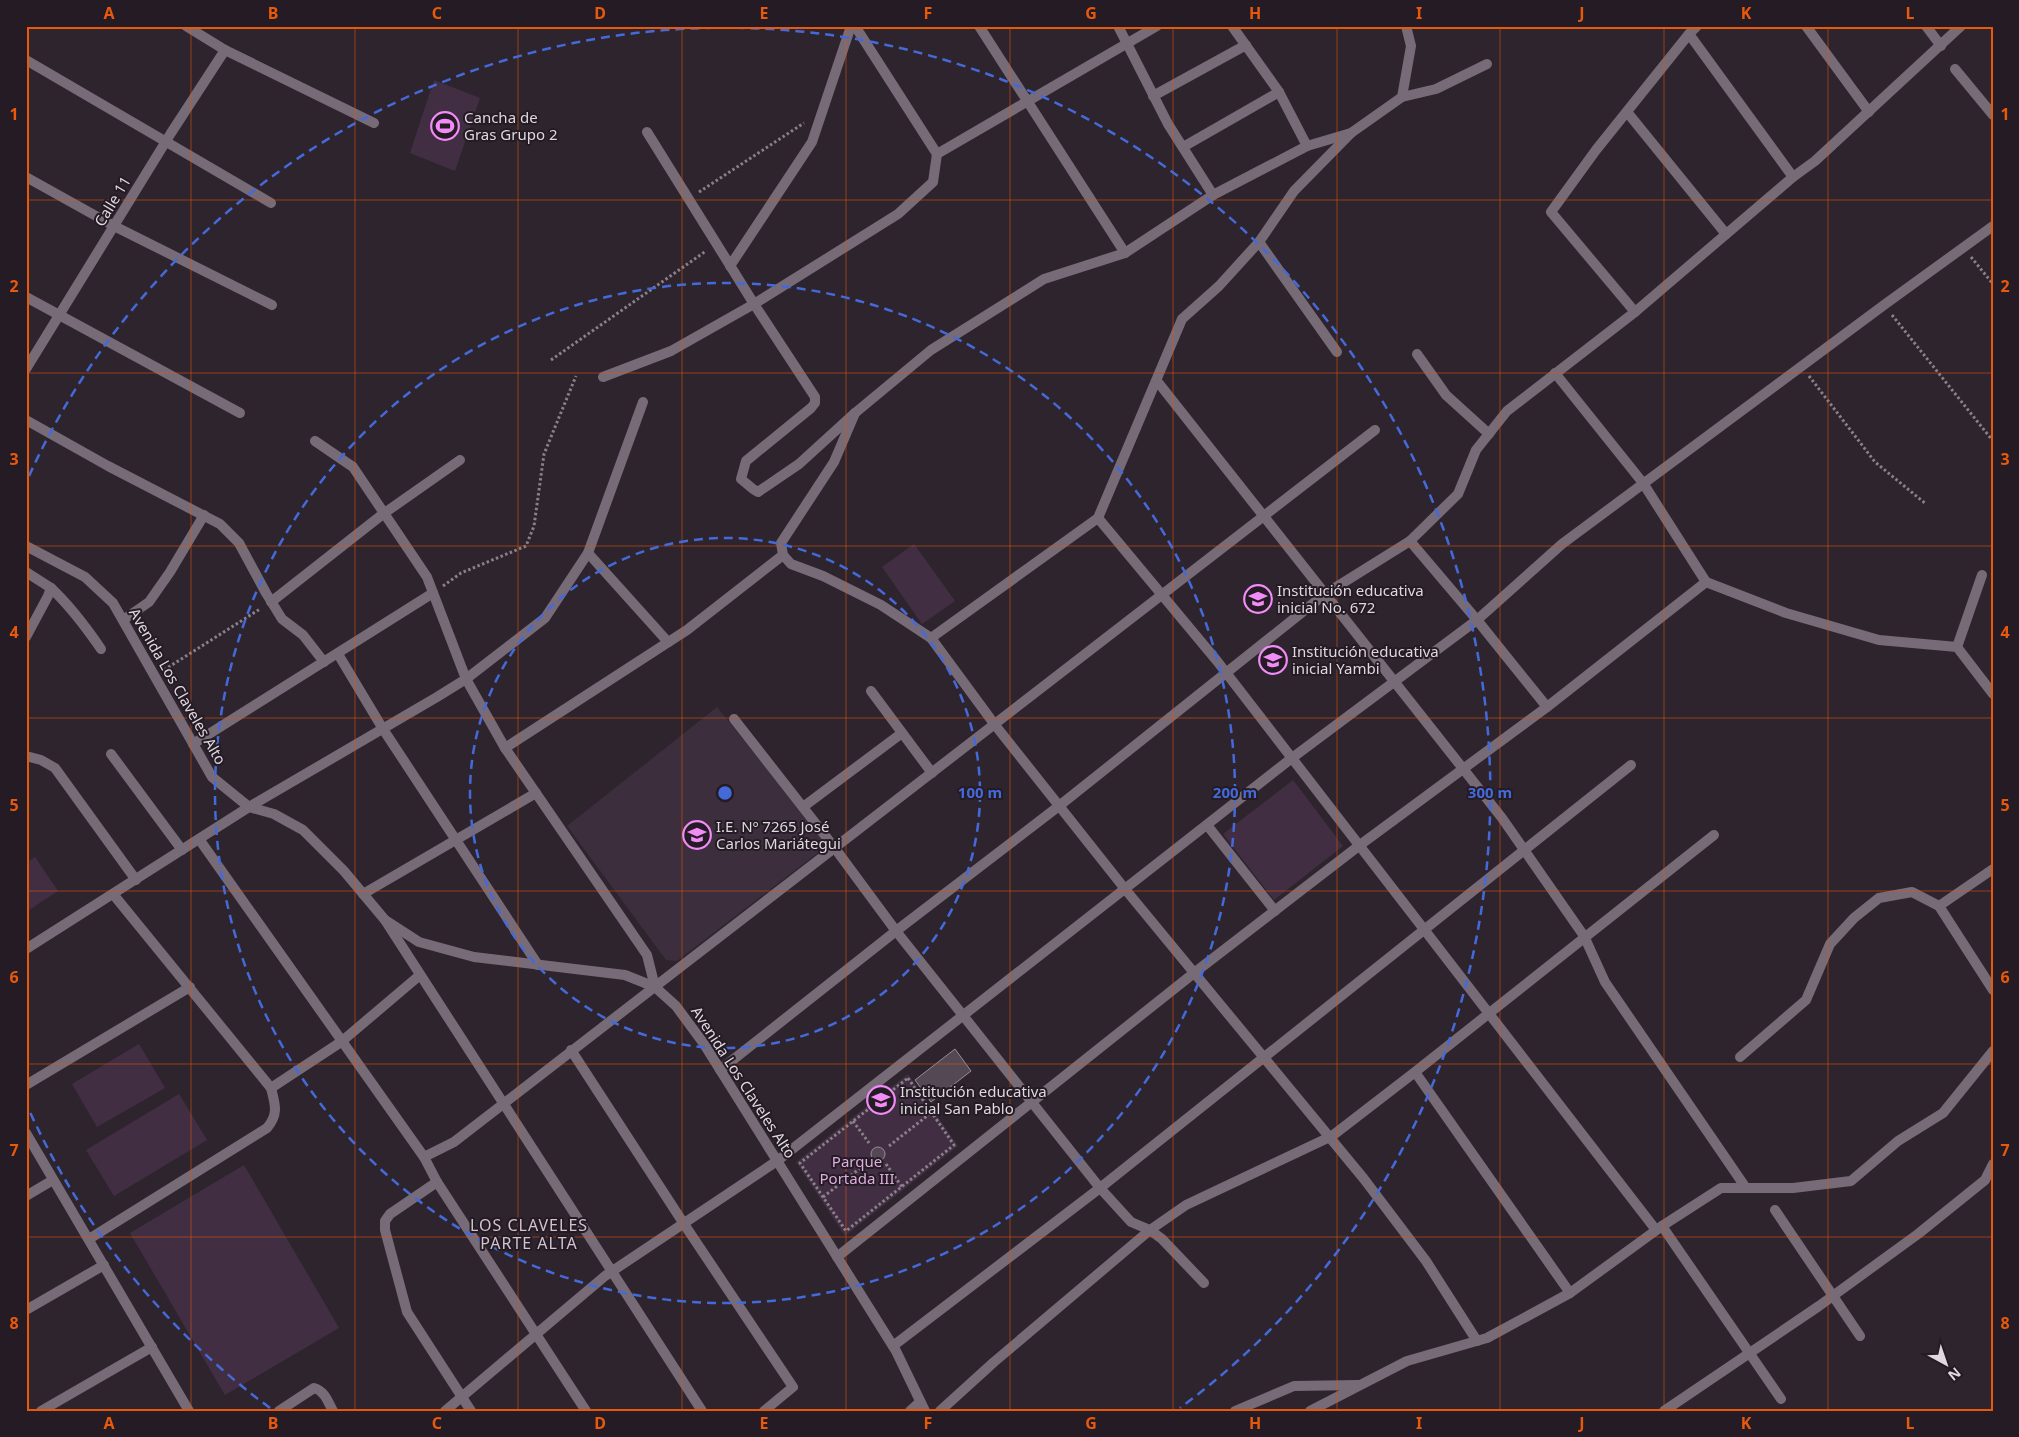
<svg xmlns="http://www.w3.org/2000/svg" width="2019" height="1437" font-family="'Noto Sans',sans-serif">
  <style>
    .built { fill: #3c2e3c }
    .green { fill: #422e43 }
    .building { fill: #534853; stroke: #988c98 }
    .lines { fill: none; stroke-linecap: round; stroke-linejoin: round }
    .path { stroke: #898089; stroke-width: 3; stroke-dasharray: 2.5 2.5; stroke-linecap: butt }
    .service { stroke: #786b78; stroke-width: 10 }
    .minor { stroke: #786b78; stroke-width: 10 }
    .tertiary { stroke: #786b78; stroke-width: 10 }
    .grid { fill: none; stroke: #e8590c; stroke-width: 1; stroke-opacity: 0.55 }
    .ring { fill: none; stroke: #446ad9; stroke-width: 2.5; stroke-dasharray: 9 6 }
    .labels { text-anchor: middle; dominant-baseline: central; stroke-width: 4; stroke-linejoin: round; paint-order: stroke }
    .poi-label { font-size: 15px; fill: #dfd8df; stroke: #241b24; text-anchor: start }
    .street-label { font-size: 15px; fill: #dfd8df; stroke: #241b24 }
    .park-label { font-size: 15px; fill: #ddadde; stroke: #241b24 }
    .neighbourhood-label { font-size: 16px; letter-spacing: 1px; fill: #d1c4d1; stroke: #241b24 }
    .centre { fill: #446ad9; stroke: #241b24; stroke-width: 2.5 }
    .ring-label { font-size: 15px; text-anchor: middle; font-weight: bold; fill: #446ad9; stroke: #241b24; stroke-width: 4; stroke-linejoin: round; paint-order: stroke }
    .neatline { fill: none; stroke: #e8590c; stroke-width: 2 }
    .grid-label { font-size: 16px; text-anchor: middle; font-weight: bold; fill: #e8590c }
  </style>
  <rect width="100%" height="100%" fill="#2e242e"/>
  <polygon class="built" points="717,707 828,845 677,961 666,960 567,826"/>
  <g class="green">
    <polygon points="434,80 480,98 455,171 410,153"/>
    <polygon points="914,544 955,601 922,624 882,567"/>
    <polygon points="1293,780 1343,846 1274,900 1223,834"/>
    <polygon points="35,857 58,891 26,912 26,863"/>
    <polygon points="139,1044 165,1088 97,1127 72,1084"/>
    <polygon points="908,1074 958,1146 845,1236 796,1162"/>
    <polygon points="179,1094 207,1140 114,1196 86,1150"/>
    <polygon points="244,1165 339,1328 225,1395 130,1233"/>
  </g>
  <g class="building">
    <polygon points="955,1049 971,1071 931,1102 915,1080"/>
    <circle cx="878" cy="1154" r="7"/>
  </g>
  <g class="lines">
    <g class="path">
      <polyline points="699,192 804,123"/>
      <polyline points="1971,257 1993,284"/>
      <polyline points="1892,315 1993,441"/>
      <polyline points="551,360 706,251"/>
      <polyline points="1809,376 1875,462 1926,504"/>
      <polyline points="443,586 461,573 526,546 534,526 544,454 576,376"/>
      <polyline points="164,670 260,609"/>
      <polygon points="908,1078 954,1145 846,1231 800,1163"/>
      <polyline points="853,1121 869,1143"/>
      <polyline points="889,1146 932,1112"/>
      <polyline points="886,1164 902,1187"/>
      <polyline points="823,1197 867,1163"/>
    </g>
    <g class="service">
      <polyline points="271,602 383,514 460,460"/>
      <polyline points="123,620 149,602 170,572 204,515"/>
      <polyline points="193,744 433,593"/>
    </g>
    <g class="minor">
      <polyline points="186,26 225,50 374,123"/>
      <polyline points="855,26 937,154"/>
      <polyline points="979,26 1125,253"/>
      <polyline points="1118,26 1168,124 1213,195"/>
      <polyline points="1232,26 1279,92 1307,146"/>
      <polyline points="1806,26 1869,112"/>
      <polyline points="1926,26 1941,46"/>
      <polyline points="1689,34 1793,177"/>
      <polyline points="26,60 271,203"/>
      <polyline points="1955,69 1993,115"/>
      <polyline points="1153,96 1246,45"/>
      <polyline points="1402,97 1436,89 1487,64"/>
      <polyline points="1627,112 1726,234"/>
      <polyline points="647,132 754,304 815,397 815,403 811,408 746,461 741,479 753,489 758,492 799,464 855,413 931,350 1044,279 1125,253 1213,195 1307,146 1351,133"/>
      <polyline points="1183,147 1279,92"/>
      <polyline points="26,177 114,226 272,305"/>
      <polyline points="1259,242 1337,352"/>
      <polyline points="730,266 812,142 851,26"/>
      <polyline points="26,297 240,413"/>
      <polyline points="1635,312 1551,212 1596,150 1689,34 1697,26"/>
      <polyline points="1417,354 1446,395 1489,434"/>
      <polyline points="26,369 171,133 225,50"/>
      <polyline points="1555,373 1643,483 1706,582 1786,613 1879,640 1957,647 1993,694"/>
      <polyline points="603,377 671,351 754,304 898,214 933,182 937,154 1157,26"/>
      <polyline points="1157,381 1502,818 1584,936 1605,982 1746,1188"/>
      <polyline points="855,413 834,462 781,543 783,555 791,564 823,576 881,605 931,638 995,725 1125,889 1364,1179 1426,1261 1477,1341"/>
      <polyline points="26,420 108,466 220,524 239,543 266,593 282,619 303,635 324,662"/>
      <polyline points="315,441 353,467 427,577 466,679 505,748 647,955 655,987"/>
      <polyline points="1098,518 1217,661 1656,1230"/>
      <polyline points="1410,541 1477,620 1547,707"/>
      <polyline points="588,553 668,642"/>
      <polyline points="26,572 51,588 48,596 26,637"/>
      <path d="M51,588C70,606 86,627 101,649"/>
      <polyline points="931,638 1098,518 1182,319 1219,286 1259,242 1294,191 1351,133 1402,97 1411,46 1406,26"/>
      <polyline points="1957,647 1982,575"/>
      <polyline points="338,654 383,729 538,965"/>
      <polyline points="871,691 932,773"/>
      <polyline points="734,719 834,847 896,931 1100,1188 1131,1222 1150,1230 1162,1239 1204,1283"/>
      <polyline points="505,748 687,630 783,555"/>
      <polyline points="111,754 182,850"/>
      <polyline points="26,756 41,760 55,768 136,880"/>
      <polyline points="803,807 902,733"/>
      <polyline points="1207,825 1275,911"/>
      <polyline points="199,839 424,1157 437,1182 586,1411"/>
      <polyline points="363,894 536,793"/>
      <polyline points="1939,906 1993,990"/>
      <polyline points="385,920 702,1411"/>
      <polyline points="26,949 249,807 437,697 466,679 545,618 588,553 643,402"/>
      <polyline points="571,1050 684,1224 793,1387 764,1411"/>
      <polyline points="1740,1057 1806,1000 1830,944 1854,918 1879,898 1912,892 1939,906 1993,869"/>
      <polyline points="720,1070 896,931 1059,806 1325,594 1410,541 1458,494 1476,450 1507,411 1635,312 1793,177 1815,161 1961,26"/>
      <polyline points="1415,1072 1570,1293"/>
      <polyline points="26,1085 190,987"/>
      <polyline points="271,1088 341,1042 420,975"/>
      <polyline points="26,1133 189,1411"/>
      <polyline points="424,1157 454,1142 1375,430"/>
      <polyline points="437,1182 390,1214 385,1221 385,1230 407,1312 471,1411"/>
      <polyline points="26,1196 53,1180"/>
      <polyline points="1775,1210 1860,1336"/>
      <polyline points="1662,1226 1781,1399"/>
      <path d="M89,1239L267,1128C279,1114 275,1104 271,1088L113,894"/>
      <polyline points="837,1257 1194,973 1360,845 1547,707 1706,582"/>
      <polyline points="26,1310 104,1265"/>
      <polyline points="893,1346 1100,1188 1631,765"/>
      <polyline points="41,1411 152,1347"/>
      <path d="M279,1411L314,1388C325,1391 328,1402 333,1411"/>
      <polyline points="445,1411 605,1276 777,1161 1292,758 1477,620 1562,544 1884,305 1993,226"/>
      <polyline points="910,1411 920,1402"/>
      <polyline points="940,1411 994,1362 1150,1230 1186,1205 1332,1136 1415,1072 1714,835"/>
      <polyline points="1235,1411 1294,1386 1358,1385"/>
      <polyline points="1310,1411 1407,1361 1487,1338 1570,1293 1662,1226 1721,1188 1793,1188 1851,1181 1898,1141 1943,1113 1993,1051"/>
      <polyline points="1664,1411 1819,1306 1918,1234 1985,1180 1993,1164"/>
    </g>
    <polyline class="tertiary" points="26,546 85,577 113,603 212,777 249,807 274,814 303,830 344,871 385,920 419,942 474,957 625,975 655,987 676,1006 704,1044 896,1351 925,1411"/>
  </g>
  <path class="grid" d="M191,26V1411M355,26V1411M518,26V1411M682,26V1411M846,26V1411M1010,26V1411M1173,26V1411M1337,26V1411M1500,26V1411M1664,26V1411M1828,26V1411M26,200H1993M26,373H1993M26,546H1993M26,718H1993M26,891H1993M26,1064H1993M26,1237H1993"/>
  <g class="ring">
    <circle cx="725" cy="793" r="255"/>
    <circle cx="725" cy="793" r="510"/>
    <path d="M270 1408A765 765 0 0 1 29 1110M29 476A765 765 0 1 1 1180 1408"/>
  </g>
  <defs>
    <symbol id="stadium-ring" viewBox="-11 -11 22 22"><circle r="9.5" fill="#241b24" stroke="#f18bf5" stroke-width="1.5"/><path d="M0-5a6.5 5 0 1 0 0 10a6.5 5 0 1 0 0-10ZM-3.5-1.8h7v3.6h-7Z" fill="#f18bf5"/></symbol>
    <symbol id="school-ring" viewBox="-11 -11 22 22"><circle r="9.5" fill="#241b24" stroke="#f18bf5" stroke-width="1.5"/><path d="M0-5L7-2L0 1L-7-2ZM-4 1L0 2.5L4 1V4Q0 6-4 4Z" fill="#f18bf5"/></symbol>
  </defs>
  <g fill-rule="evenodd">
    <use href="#stadium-ring" x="429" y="110" width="32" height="32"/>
    <use href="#school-ring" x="1242" y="583" width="32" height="32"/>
    <use href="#school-ring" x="1257" y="644" width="32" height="32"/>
    <use href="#school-ring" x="681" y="819" width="32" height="32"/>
    <use href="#school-ring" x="865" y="1084" width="32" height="32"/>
  </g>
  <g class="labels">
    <g class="poi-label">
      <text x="464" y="117">Cancha de<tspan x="464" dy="17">Gras Grupo 2</tspan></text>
      <text x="1277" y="590">Institución educativa<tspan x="1277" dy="17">inicial No. 672</tspan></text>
      <text x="1292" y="651">Institución educativa<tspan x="1292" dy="17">inicial Yambi</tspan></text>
      <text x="716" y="826">I.E. Nº 7265 José<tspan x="716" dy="17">Carlos Mariátegui</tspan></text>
      <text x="900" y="1091">Institución educativa<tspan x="900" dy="17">inicial San Pablo</tspan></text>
    </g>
    <g class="street-label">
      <text transform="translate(112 201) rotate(-59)">Calle 11</text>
      <text transform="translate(178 686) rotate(60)">Avenida Los Claveles Alto</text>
      <text transform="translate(744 1082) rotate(57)">Avenida Los Claveles Alto</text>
    </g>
    <g class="park-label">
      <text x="857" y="1161">Parque<tspan x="857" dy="17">Portada III</tspan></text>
    </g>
    <g class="neighbourhood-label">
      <text x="529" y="1225">LOS CLAVELES<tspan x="529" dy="18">PARTE ALTA</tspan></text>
    </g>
  </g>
  <circle cx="725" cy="793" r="8" class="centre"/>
  <g class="ring-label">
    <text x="980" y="798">100 m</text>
    <text x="1235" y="798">200 m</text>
    <text x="1490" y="798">300 m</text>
  </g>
  <rect width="2019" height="1437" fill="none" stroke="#241b24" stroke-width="55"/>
  <g transform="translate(1946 1364) rotate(140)" stroke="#241b24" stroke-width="4" paint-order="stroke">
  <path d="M0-4L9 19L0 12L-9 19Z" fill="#dfd8df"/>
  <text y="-8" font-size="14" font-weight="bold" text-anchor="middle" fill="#dfd8df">N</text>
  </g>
  <rect x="28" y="28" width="1964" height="1382" class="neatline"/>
  <g class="grid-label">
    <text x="109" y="19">A</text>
    <text x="273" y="19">B</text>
    <text x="437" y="19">C</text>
    <text x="600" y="19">D</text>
    <text x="764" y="19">E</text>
    <text x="928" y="19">F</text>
    <text x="1091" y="19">G</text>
    <text x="1255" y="19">H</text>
    <text x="1419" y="19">I</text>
    <text x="1582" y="19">J</text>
    <text x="1746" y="19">K</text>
    <text x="1910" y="19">L</text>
    <text x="14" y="120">1</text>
    <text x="2005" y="120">1</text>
    <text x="14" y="292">2</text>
    <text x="2005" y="292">2</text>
    <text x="14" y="465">3</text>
    <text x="2005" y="465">3</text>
    <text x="14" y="638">4</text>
    <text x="2005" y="638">4</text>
    <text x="14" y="811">5</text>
    <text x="2005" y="811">5</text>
    <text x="14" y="983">6</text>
    <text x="2005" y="983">6</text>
    <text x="14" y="1156">7</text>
    <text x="2005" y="1156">7</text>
    <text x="14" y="1329">8</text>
    <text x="2005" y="1329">8</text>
    <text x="109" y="1429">A</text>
    <text x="273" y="1429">B</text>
    <text x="437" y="1429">C</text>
    <text x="600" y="1429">D</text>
    <text x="764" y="1429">E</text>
    <text x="928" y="1429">F</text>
    <text x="1091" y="1429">G</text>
    <text x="1255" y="1429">H</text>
    <text x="1419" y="1429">I</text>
    <text x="1582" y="1429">J</text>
    <text x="1746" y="1429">K</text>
    <text x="1910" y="1429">L</text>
  </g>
</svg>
